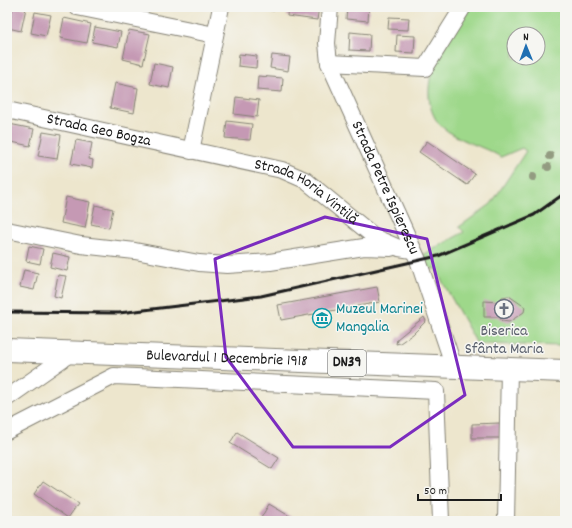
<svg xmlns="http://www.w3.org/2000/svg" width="572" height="528" font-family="Dekko,sans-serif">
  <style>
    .green { fill: #9ed88a; stroke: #5d7a53; fill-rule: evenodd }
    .building { fill: #c599b4 }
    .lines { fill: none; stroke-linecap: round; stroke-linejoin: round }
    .minor-casing { stroke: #848174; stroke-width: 18 }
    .highway-casing { stroke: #848174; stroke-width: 24 }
    .minor { stroke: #fff; stroke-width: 16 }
    .highway { stroke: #fff; stroke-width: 22 }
    .rail { stroke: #1c1c1c; stroke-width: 3 }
    .tree { fill: #939b81 }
    .marked { fill: none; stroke: #7b2cbf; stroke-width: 3; stroke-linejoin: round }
    .labels { text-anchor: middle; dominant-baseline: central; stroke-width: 3; stroke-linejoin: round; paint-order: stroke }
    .shield { fill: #f6f6f2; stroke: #5d5d5c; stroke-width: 1 }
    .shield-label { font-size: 15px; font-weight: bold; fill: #1c1c1c }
    .street-label { font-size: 16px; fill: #1c1c1c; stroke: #f6f6f2 }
    .culture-label { font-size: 16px; fill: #0d838f; stroke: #f6f6f2; text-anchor: start }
    .worship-label { font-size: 16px; fill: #5b616d; stroke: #f6f6f2 }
  </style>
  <rect width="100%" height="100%" fill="#f6f6f2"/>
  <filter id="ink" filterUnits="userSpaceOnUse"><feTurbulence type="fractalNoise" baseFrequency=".025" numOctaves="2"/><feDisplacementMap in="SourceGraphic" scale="8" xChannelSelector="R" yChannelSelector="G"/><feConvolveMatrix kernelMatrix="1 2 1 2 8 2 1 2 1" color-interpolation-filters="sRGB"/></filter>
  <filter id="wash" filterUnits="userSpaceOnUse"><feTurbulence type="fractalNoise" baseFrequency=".012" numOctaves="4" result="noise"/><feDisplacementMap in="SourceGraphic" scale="16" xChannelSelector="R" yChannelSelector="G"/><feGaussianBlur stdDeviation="0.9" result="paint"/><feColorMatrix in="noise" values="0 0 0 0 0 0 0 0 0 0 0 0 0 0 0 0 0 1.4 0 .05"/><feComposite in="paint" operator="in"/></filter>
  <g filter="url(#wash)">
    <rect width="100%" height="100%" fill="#ede6cd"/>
    <path class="green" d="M470,7H565V346L477,344L435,268L429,270L423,255L464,232L459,227L491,204L526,151L522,148L501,157C483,146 458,141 441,126C425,110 427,81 435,62C444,43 459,25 470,7ZM514,34H538V58H514Z"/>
    <g id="blocks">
      <g class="building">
        <polygon points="13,7 26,8 21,31 8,28"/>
        <polygon points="259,7 274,7 274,11 259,9"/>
        <polygon points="288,7 319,7 317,20 287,16"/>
        <polygon points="347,7 369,7 368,21 346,19"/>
        <polygon points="35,12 51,15 46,36 31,33"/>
        <polygon points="389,17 409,18 408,30 388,29"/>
        <polygon points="64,18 91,24 87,43 60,38"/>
        <polygon points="95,27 121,32 118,47 92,42"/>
        <polygon points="129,30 150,34 143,64 123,59"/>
        <polygon points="350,32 370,34 369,51 349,50"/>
        <polygon points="397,35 415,36 414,53 396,52"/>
        <polygon points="239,54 257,56 256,68 238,66"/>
        <polygon points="272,55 290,57 288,71 270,68"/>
        <polygon points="154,63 173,67 169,88 150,84"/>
        <polygon points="258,76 283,78 282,92 257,90"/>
        <polygon points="115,83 138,88 134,113 110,108"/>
        <polygon points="236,97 259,100 257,117 234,114"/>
        <polygon points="227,121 252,124 250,140 225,138"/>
        <polygon points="9,124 34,129 30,146 7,141"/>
        <polygon points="43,132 61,135 57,159 38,156"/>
        <polygon points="76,140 92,143 89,159 93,160 92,168 71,164"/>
        <polygon points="427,141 475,174 467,185 419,152"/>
        <polygon points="66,197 90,202 85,228 61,223"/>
        <polygon points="95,205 113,209 109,228 91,224"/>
        <polygon points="29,246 43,249 40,264 26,261"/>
        <polygon points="53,253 70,257 67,271 50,267"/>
        <polygon points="24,270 38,273 34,290 20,287"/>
        <polygon points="58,275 66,276 61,298 54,296"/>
        <polygon points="377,287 380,302 281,320 278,305"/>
        <polygon points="509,296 525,307 524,312 509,322 502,321 499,317 484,317 484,301 499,302 502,297"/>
        <polygon points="424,317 426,321 413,334 400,343 396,344 397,339"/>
        <polygon points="500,423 500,438 472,438 472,424"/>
        <polygon points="237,432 279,458 272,469 230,443"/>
        <polygon points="43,481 78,504 68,518 34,494"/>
        <polygon points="269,504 298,521 265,521 261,518"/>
      </g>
    </g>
  </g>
  <g filter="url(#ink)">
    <use href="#blocks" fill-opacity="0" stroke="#848174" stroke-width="1"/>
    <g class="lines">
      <defs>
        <g id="minor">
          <polyline points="77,7 215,35"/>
          <path id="s1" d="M330,7L327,43L329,63L418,260L454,367"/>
          <polyline points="329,63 425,68 463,7"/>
          <path id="s2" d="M7,110L282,170L305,180L376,238L399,248L412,250"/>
          <polyline points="191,151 221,7"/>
          <polyline points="7,230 81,245 135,251 199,263 227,265 270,262 364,247 391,248"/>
          <polyline points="7,398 71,353"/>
          <polyline points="7,431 114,376 436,391 441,521"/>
          <polyline points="506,521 509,369"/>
        </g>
        <g id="highway">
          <path id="s3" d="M7,350L565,371"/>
        </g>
      </defs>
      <use href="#minor" class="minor-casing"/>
      <use href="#highway" class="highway-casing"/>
      <use href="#minor" class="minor"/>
      <use href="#highway" class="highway"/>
      <polyline class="rail" points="7,312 119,313 261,296 438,256 534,215 565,193"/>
    </g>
    <g class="tree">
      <circle cx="550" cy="156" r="4"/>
      <circle cx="548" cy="167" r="4"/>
      <circle cx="533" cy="177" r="4"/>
    </g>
  </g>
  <path class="marked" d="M325,217L427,239L465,395L390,447H293L226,357L215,259Z"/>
  <defs>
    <symbol id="church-ring" viewBox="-11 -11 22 22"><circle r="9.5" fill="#f6f6f2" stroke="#6b7280" stroke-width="1.5"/><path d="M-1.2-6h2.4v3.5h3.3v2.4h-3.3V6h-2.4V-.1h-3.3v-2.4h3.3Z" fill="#6b7280"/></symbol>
    <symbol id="museum-ring" viewBox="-11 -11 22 22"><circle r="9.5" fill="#f6f6f2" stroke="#0f9aa8" stroke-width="1.5"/><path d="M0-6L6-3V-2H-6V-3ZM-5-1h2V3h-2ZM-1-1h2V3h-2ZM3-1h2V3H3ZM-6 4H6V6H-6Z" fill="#0f9aa8"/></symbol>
  </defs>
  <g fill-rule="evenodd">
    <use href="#church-ring" x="493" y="298" width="22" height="22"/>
    <use href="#museum-ring" x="311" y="307" width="22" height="22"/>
  </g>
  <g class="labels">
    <rect class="shield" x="328" y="350" width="38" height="26" rx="3"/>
    <g class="shield-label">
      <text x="347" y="363">DN39</text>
    </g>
    <g class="street-label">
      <text stroke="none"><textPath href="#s2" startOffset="94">Strada Geo Bogza</textPath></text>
      <text stroke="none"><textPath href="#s1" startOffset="193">Strada Petre Ispierescu</textPath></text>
      <text stroke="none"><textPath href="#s2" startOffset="313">Strada Horia Vintilă</textPath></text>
      <text stroke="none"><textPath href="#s3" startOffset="220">Bulevardul 1 Decembrie 1918</textPath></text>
    </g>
    <g class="culture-label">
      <text x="336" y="309">Muzeul Marinei<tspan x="336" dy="18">Mangalia</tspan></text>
    </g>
    <g class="worship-label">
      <text x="504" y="331">Biserica<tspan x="504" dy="18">Sfânta Maria</tspan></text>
    </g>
  </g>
  <rect width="572" height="528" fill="none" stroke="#f6f6f2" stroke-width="24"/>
  <g transform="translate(526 46) rotate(359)"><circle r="19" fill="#f6f6f2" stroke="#9f9f9c"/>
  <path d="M0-3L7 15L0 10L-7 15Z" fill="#1f6fb2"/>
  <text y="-6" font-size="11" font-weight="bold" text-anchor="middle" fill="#1c1c1c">N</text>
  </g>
  <path d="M418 494v6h83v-6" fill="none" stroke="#1c1c1c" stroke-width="2"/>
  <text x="424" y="494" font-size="12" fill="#1c1c1c" stroke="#f6f6f2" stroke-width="3" paint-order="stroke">50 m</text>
</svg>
